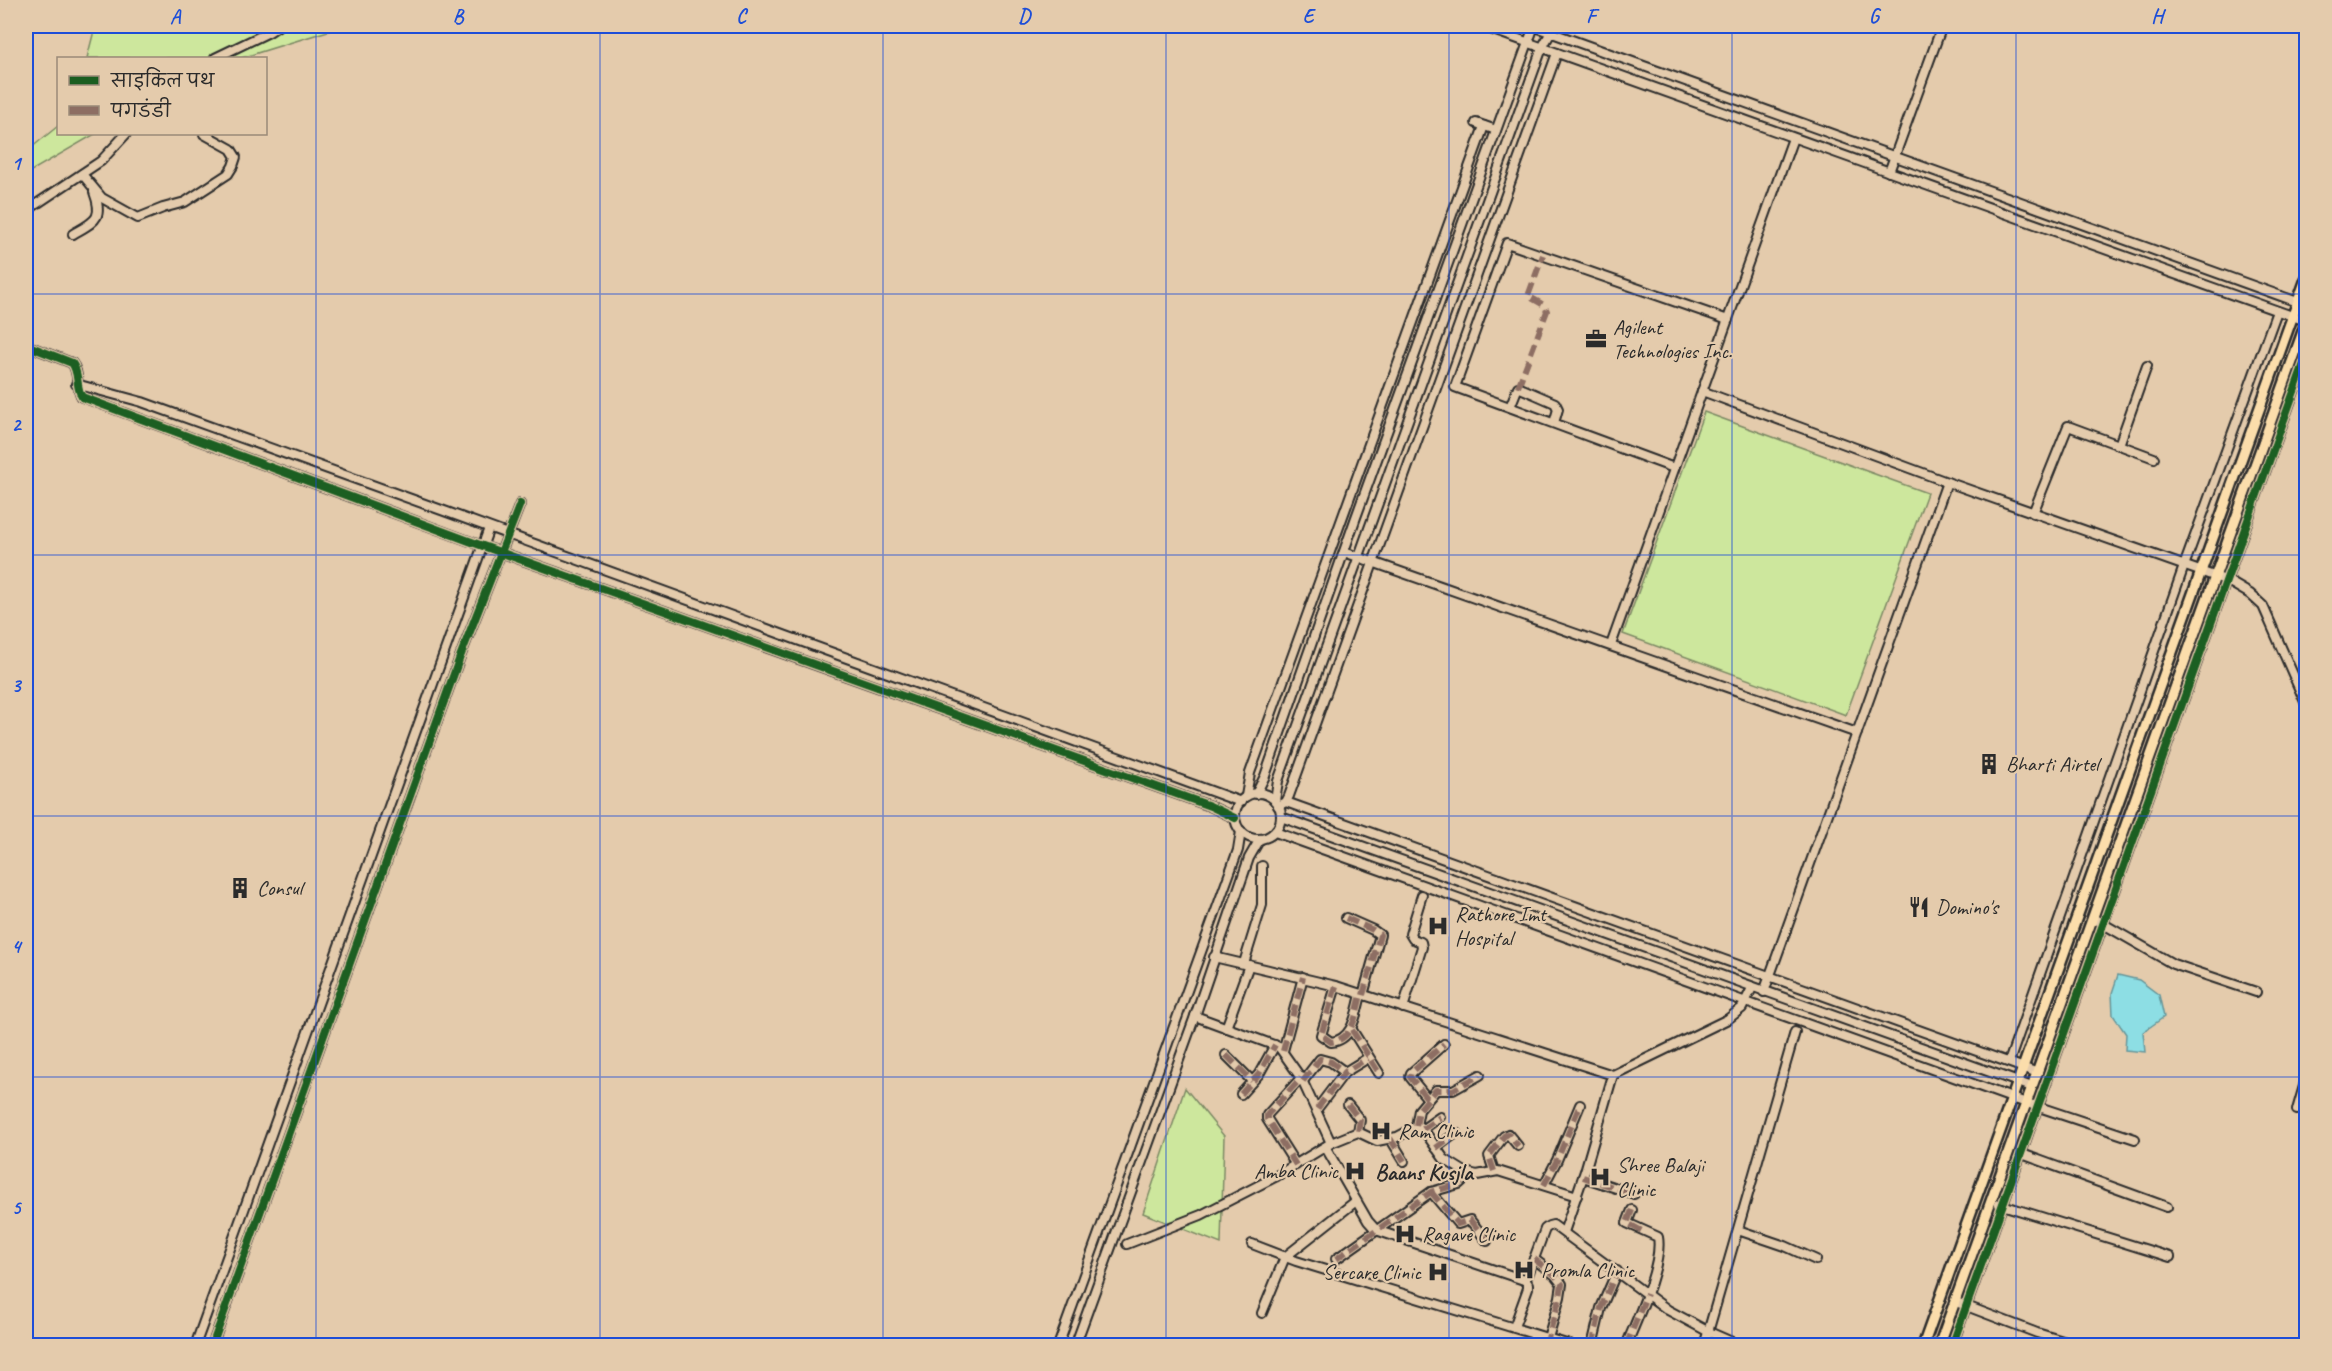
<svg xmlns="http://www.w3.org/2000/svg" width="2332" height="1371" font-family="Caveat,'Playpen Sans Deva',sans-serif">
  <style>
    .green { fill: #cde79d; stroke: #7c8964; stroke-width: 1.5 }
    .water { fill: #8ddee4; stroke: #66969a; stroke-width: 1.5 }
    .lines { fill: none; stroke-linecap: round; stroke-linejoin: round }
    .minor-casing { stroke: #2b2b2b; stroke-width: 12 }
    .major-casing { stroke: #2b2b2b; stroke-width: 14 }
    .minor { stroke: #e4cbac; stroke-width: 8 }
    .major { stroke: #fbddab; stroke-width: 9 }
    .quiet { stroke: #8d6e63; stroke-width: 6; stroke-dasharray: 12 6; stroke-linecap: butt }
    .cycleway-casing { stroke: #e4cbac; stroke-width: 11 }
    .cycleway { stroke: #1b5e20; stroke-width: 8 }
    .grid { fill: none; stroke: #1d4ed8; stroke-width: 1.5; stroke-opacity: 0.55 }
    .labels { text-anchor: middle; dominant-baseline: central; stroke-width: 4.5; stroke-linejoin: round; paint-order: stroke }
    .poi-label { font-size: 21px; fill: #2b2b2b; stroke: #e4cbac; text-anchor: start }
    .neighbourhood-label { font-size: 22px; font-weight: bold; fill: #2b2b2b; stroke: #e4cbac }
    .neatline { fill: none; stroke: #1d4ed8; stroke-width: 2 }
    .grid-label { font-size: 20px; text-anchor: middle; font-weight: bold; fill: #1d4ed8 }
  </style>
  <rect width="100%" height="100%" fill="#e4cbac"/>
  <filter id="ink" filterUnits="userSpaceOnUse"><feTurbulence type="fractalNoise" baseFrequency=".0167" numOctaves="2"/><feDisplacementMap in="SourceGraphic" scale="12" xChannelSelector="R" yChannelSelector="G"/><feConvolveMatrix kernelMatrix="1 2 1 2 8 2 1 2 1" color-interpolation-filters="sRGB"/></filter>
  <g filter="url(#ink)">
    <g class="green">
      <polygon points="90,26 344,26 241,58 87,58 95,27"/>
      <polygon points="58,126 58,134 95,134 26,174 26,152"/>
      <polygon points="1704,412 1927,493 1846,715 1623,634"/>
      <polygon points="1185,1088 1224,1136 1221,1244 1143,1213"/>
    </g>
    <polygon class="water" points="2118,975 2139,980 2159,995 2164,1017 2143,1032 2145,1052 2125,1050 2126,1034 2113,1015 2112,993"/>
    <g class="lines">
      <defs>
        <g id="minor">
          <polyline points="1482,26 2306,321"/>
          <polyline points="1533,26 2306,305"/>
          <polyline points="215,58 269,32 278,26"/>
          <polyline points="1476,123 1496,130"/>
          <polyline points="1889,172 1942,26"/>
          <polyline points="82,174 102,198 138,218 163,208 185,202 228,174 233,166 236,157 231,149 204,134"/>
          <polyline points="26,211 101,161 126,134"/>
          <path d="M73,234C95,221 104,219 94,192"/>
          <path d="M26,345L72,363C80,373 75,386 82,397L469,541L1210,806L1235,818"/>
          <polyline points="76,384 142,402 447,512 1241,802"/>
          <polyline points="1702,391 1947,482 2228,581 2250,594 2263,606 2306,704"/>
          <polyline points="1510,407 1518,387 1555,403 1558,409 1554,423"/>
          <polyline points="2119,445 2147,366"/>
          <polyline points="1674,468 1455,387 1507,243 1728,320"/>
          <polyline points="2033,513 2068,426 2154,458"/>
          <polyline points="1344,552 1857,733"/>
          <polyline points="1611,645 1793,138"/>
          <polyline points="2299,686 2306,681"/>
          <circle cx="1258" cy="816" r="23"/>
          <polyline points="1256,794 1265,776 1355,520 1534,26"/>
          <polyline points="1246,796 1250,773 1484,126"/>
          <polyline points="1275,801 1278,781 1542,48 1551,32"/>
          <polyline points="1286,802 2038,1073"/>
          <polyline points="1278,806 1286,802 1289,796 1557,53"/>
          <polyline points="1281,817 2032,1087"/>
          <polyline points="1275,832 2012,1098 2135,1139"/>
          <polyline points="1346,918 1373,930 1380,935 1363,995"/>
          <polyline points="2093,918 2173,964 2256,992"/>
          <polyline points="1214,957 1336,986 1613,1075"/>
          <polyline points="1244,963 1262,905 1262,866"/>
          <path d="M1336,986L1321,1035L1331,1042C1354,1040 1356,1012 1361,995"/>
          <polyline points="1764,992 1947,482"/>
          <polyline points="1403,1008 1422,947 1421,942 1413,939 1410,934 1422,895"/>
          <polyline points="1195,1016 1279,1047 1301,1078 1331,1143"/>
          <polyline points="1226,1028 1249,965"/>
          <polyline points="1352,1030 1379,1073"/>
          <polyline points="1283,1051 1303,977"/>
          <polyline points="1226,1055 1252,1081"/>
          <polyline points="2009,1062 2184,566 2277,311"/>
          <polyline points="1303,1081 1320,1059 1331,1062 1345,1072"/>
          <polyline points="1241,1094 1259,1074 1275,1045"/>
          <polyline points="1427,1098 1410,1077 1411,1073 1444,1044"/>
          <polyline points="1348,1105 1360,1120 1358,1132"/>
          <polyline points="1317,1109 1345,1072 1368,1058"/>
          <polyline points="2297,1110 2306,1079"/>
          <polyline points="1416,1126 1419,1110 1436,1090 1453,1090 1480,1075"/>
          <polyline points="1423,1129 1440,1117"/>
          <polyline points="1390,1138 1404,1161"/>
          <polyline points="1326,1148 1368,1221 1376,1230 1524,1280 1528,1275 1545,1229 1549,1226 1553,1225 1668,1310 1709,1332 1741,1346"/>
          <polyline points="1436,1148 1456,1133"/>
          <polyline points="2022,1154 2167,1207"/>
          <polyline points="1296,1165 1267,1119 1267,1115 1301,1078"/>
          <polyline points="1494,1171 1489,1156 1504,1136 1508,1134 1518,1146"/>
          <polyline points="1583,1177 1634,1194"/>
          <polyline points="1544,1185 1557,1160 1580,1105"/>
          <polyline points="1431,1192 1458,1224 1470,1220 1487,1241"/>
          <polyline points="1999,1204 2170,1257"/>
          <polyline points="1738,1230 1785,1246 1816,1260"/>
          <polyline points="1564,1232 1585,1171 1613,1075 1728,1019 1742,1008 1752,988"/>
          <polyline points="1127,1244 1201,1215 1275,1177 1331,1143 1358,1132 1377,1141 1397,1137 1418,1126 1423,1129 1444,1159 1465,1172 1477,1175 1498,1171 1577,1196"/>
          <polyline points="1252,1244 1296,1261 1573,1346"/>
          <polyline points="1336,1259 1431,1192 1459,1184 1470,1174"/>
          <polyline points="1534,1259 1555,1275 1562,1284 1560,1297 1548,1338"/>
          <polyline points="1956,1302 2037,1333 2079,1346"/>
          <polyline points="1262,1313 1285,1257 1356,1201"/>
          <polyline points="1514,1327 1528,1288 1528,1284 1525,1280"/>
          <polyline points="195,1346 489,528"/>
          <polyline points="212,1346 460,657 520,504"/>
          <polyline points="1058,1346 1238,850 1241,831"/>
          <polyline points="1075,1346 1195,1016 1249,858 1260,839"/>
          <polyline points="1592,1346 1601,1308 1617,1271"/>
          <path d="M1626,1346C1637,1319 1663,1264 1658,1237L1627,1223L1632,1210"/>
          <polyline points="1704,1346 1795,1032"/>
          <polyline points="1952,1346 2306,358"/>
        </g>
        <g id="major">
          <polyline points="1923,1346 2306,279"/>
          <polyline points="1939,1346 2306,323"/>
        </g>
      </defs>
      <use href="#minor" class="minor-casing"/>
      <use href="#major" class="major-casing"/>
      <use href="#minor" class="minor"/>
      <use href="#major" class="major"/>
      <g class="quiet">
        <polyline points="1518,387 1547,311 1544,305 1528,296 1543,255"/>
        <polyline points="1346,918 1373,930 1380,935 1363,995"/>
        <path d="M1336,986L1321,1035L1331,1042C1354,1040 1356,1012 1361,995"/>
        <polyline points="1352,1030 1379,1073"/>
        <polyline points="1283,1051 1303,977"/>
        <polyline points="1226,1055 1252,1081"/>
        <polyline points="1303,1081 1320,1059 1331,1062 1345,1072"/>
        <polyline points="1241,1094 1259,1074 1275,1045"/>
        <polyline points="1427,1098 1410,1077 1411,1073 1444,1044"/>
        <polyline points="1348,1105 1360,1120 1358,1132"/>
        <polyline points="1317,1109 1345,1072 1368,1058"/>
        <polyline points="1416,1126 1419,1110 1436,1090 1453,1090 1480,1075"/>
        <polyline points="1423,1129 1440,1117"/>
        <polyline points="1390,1138 1404,1161"/>
        <polyline points="1436,1148 1456,1133"/>
        <polyline points="1296,1165 1267,1119 1267,1115 1301,1078"/>
        <polyline points="1494,1171 1489,1156 1504,1136 1508,1134 1518,1146"/>
        <polyline points="1583,1177 1634,1194"/>
        <polyline points="1544,1185 1557,1160 1580,1105"/>
        <polyline points="1431,1192 1458,1224 1470,1220 1487,1241"/>
        <polyline points="1632,1210 1627,1223 1642,1231"/>
        <polyline points="1336,1259 1431,1192 1459,1184 1470,1174"/>
        <polyline points="1534,1259 1555,1275 1562,1284 1560,1297 1548,1338"/>
        <polyline points="1592,1346 1601,1308 1617,1271"/>
        <polyline points="1626,1346 1647,1294"/>
      </g>
      <defs>
        <g id="cycleway">
          <path d="M26,345L72,363C80,373 75,386 82,397L469,541L1210,806L1235,818"/>
          <polyline points="212,1346 460,657 520,504"/>
          <polyline points="1952,1346 2306,358"/>
        </g>
      </defs>
      <use href="#cycleway" class="cycleway-casing"/>
      <use href="#cycleway" class="cycleway"/>
    </g>
  </g>
  <path class="grid" d="M316,26V1346M600,26V1346M883,26V1346M1166,26V1346M1449,26V1346M1732,26V1346M2016,26V1346M26,294H2306M26,555H2306M26,816H2306M26,1077H2306"/>
  <defs>
    <symbol id="office-bare" viewBox="-9 -9 18 18"><path d="M-6-3h4V-5.5h4V-3h4V5H-6ZM-1-4.5V-3h2v-1.5ZM-6 0V1H6V0Z" fill="#2b2b2b" stroke="#e4cbac" stroke-width="2.5" paint-order="stroke"/></symbol>
    <symbol id="building-bare" viewBox="-9 -9 18 18"><path d="M-4-6H4V6H1V3H-1V6H-4ZM-2.5-4.3h1.7v1.8h-1.7ZM.8-4.3h1.7v1.8H.8ZM-2.5-1h1.7V.8h-1.7ZM.8-1h1.7V.8H.8Z" fill="#2b2b2b" stroke="#e4cbac" stroke-width="2.5" paint-order="stroke"/></symbol>
    <symbol id="restaurant-bare" viewBox="-9 -9 18 18"><path d="M-5-6h1v4h1v-4h1v4h1v-4h1v5L-1.5 .5V6h-2V.5L-5-1ZM5-6V6H3V1.5H1.5Q1.5-4 5-6Z" fill="#2b2b2b" stroke="#e4cbac" stroke-width="2.5" paint-order="stroke"/></symbol>
    <symbol id="hospital-bare" viewBox="-9 -9 18 18"><path d="M-5-5h3v3.5h4V-5h3V5h-3V1.5h-4V5h-3Z" fill="#2b2b2b" stroke="#e4cbac" stroke-width="2.5" paint-order="stroke"/></symbol>
  </defs>
  <g fill-rule="evenodd">
    <use href="#office-bare" x="1581" y="324" width="30" height="30"/>
    <use href="#building-bare" x="1974" y="749" width="30" height="30"/>
    <use href="#building-bare" x="225" y="873" width="30" height="30"/>
    <use href="#restaurant-bare" x="1904" y="892" width="30" height="30"/>
    <use href="#hospital-bare" x="1423" y="911" width="30" height="30"/>
    <use href="#hospital-bare" x="1366" y="1116" width="30" height="30"/>
    <use href="#hospital-bare" x="1340" y="1156" width="30" height="30"/>
    <use href="#hospital-bare" x="1585" y="1162" width="30" height="30"/>
    <use href="#hospital-bare" x="1390" y="1219" width="30" height="30"/>
    <use href="#hospital-bare" x="1509" y="1255" width="30" height="30"/>
    <use href="#hospital-bare" x="1423" y="1257" width="30" height="30"/>
  </g>
  <g class="labels">
    <g class="poi-label">
      <text x="1613" y="327">Agilent<tspan x="1613" dy="24">Technologies Inc.</tspan></text>
      <text x="2006" y="764">Bharti Airtel</text>
      <text x="257" y="888">Consul</text>
      <text x="1936" y="907">Domino's</text>
      <text x="1455" y="914">Rathore Imt<tspan x="1455" dy="24">Hospital</tspan></text>
      <text x="1398" y="1131">Ram Clinic</text>
      <text x="1617" y="1165">Shree Balaji<tspan x="1617" dy="24">Clinic</tspan></text>
      <text x="1338" y="1171" text-anchor="end">Amba Clinic</text>
      <text x="1422" y="1234">Ragave Clinic</text>
      <text x="1541" y="1270">Promla Clinic</text>
      <text x="1421" y="1272" text-anchor="end">Sercare Clinic</text>
    </g>
    <g class="neighbourhood-label">
      <text x="1424" y="1173">Baans Kusjla</text>
    </g>
  </g>
  <rect width="2332" height="1371" fill="none" stroke="#e4cbac" stroke-width="66"/>
  <rect x="57" y="57" width="210" height="78" fill="#e4cbac" stroke="#9a8b78" stroke-width="1.5"/>
  <rect x="69" y="76" width="30" height="9" fill="#1b5e20" stroke="#9a8b78" stroke-width="1.5"/>
  <text x="111" y="87" font-size="18" fill="#2b2b2b">साइकिल पथ</text>
  <rect x="69" y="106" width="30" height="9" fill="#8d6e63" stroke="#9a8b78" stroke-width="1.5"/>
  <text x="111" y="117" font-size="18" fill="#2b2b2b">पगडंडी</text>
  <rect x="33" y="33" width="2266" height="1305" class="neatline"/>
  <g class="grid-label">
    <text x="175" y="23">A</text>
    <text x="458" y="23">B</text>
    <text x="741" y="23">C</text>
    <text x="1024" y="23">D</text>
    <text x="1308" y="23">E</text>
    <text x="1591" y="23">F</text>
    <text x="1874" y="23">G</text>
    <text x="2157" y="23">H</text>
    <text x="16" y="170">1</text>
    <text x="16" y="431">2</text>
    <text x="16" y="692">3</text>
    <text x="16" y="953">4</text>
    <text x="16" y="1214">5</text>
  </g>
</svg>
